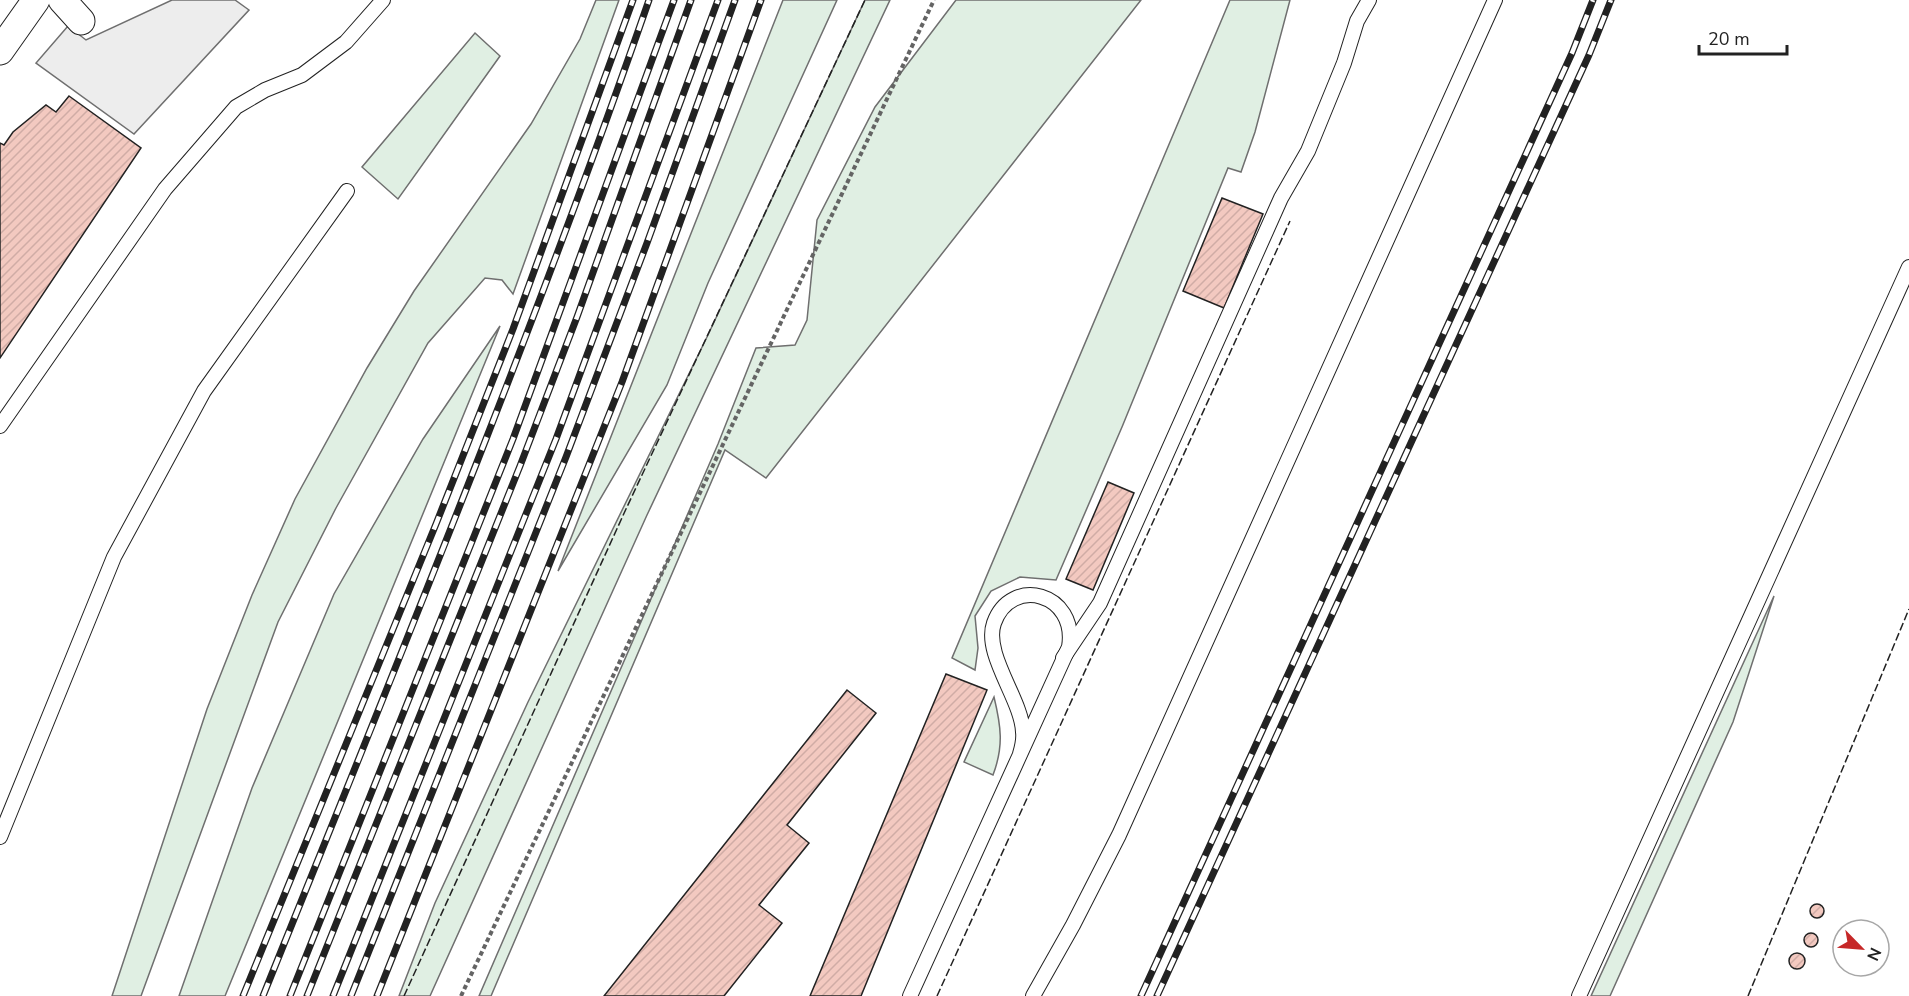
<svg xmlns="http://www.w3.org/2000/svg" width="1909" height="996" font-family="'Nunito Sans',sans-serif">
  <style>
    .green { fill: #e0efe3; stroke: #6f6f6f; stroke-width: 1.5 }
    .parking { fill: #ededed; stroke: #6f6f6f; stroke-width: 1.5 }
    .building { fill: url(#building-hatch); stroke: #222; stroke-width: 1.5 }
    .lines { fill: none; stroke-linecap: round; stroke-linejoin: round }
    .service-casing { stroke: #222; stroke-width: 16 }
    .minor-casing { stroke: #222; stroke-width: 29 }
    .path { stroke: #646464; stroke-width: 4; stroke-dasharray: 4.5 3; stroke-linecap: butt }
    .service { stroke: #fff; stroke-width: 14 }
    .minor { stroke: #fff; stroke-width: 27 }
    .rail-casing { stroke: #222; stroke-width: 7 }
    .rail { stroke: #fff; stroke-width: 4.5; stroke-dasharray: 14; stroke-linecap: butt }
    .fence { stroke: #222; stroke-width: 1.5; stroke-dasharray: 8 3; stroke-linecap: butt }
  </style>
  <defs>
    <pattern id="building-hatch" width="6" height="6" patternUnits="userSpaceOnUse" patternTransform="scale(1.5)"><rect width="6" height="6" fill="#f3c9c0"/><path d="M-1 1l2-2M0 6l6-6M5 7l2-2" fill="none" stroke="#d0aca5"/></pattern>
  </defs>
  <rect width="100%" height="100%" fill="#fff"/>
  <g class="green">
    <polygon points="596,0 619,0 513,294 502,280 485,278 428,343 336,508 278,622 141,996 112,996 207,709 252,595 295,499 367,368 414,291 531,124 580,39"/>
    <polygon points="783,0 837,0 708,283 667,385 558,571"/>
    <polygon points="865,0 890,0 647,515 430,996 399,996 435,903 528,702 707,337"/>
    <polygon points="956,0 1141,0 766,478 725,450 491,996 479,996 718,444 756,348 795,345 807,320 817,220 875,107"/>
    <polygon points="1230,0 1290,0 1255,132 1241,172 1228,168 1122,427 1056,580 1020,577 991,591 975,616 978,648 975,670 952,658"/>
    <polygon points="475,33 500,56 398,199 362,167"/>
    <polygon points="500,326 225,996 179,996 252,788 334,594 423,439"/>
    <polygon points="1774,596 1733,722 1610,996 1591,996"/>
    <path d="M994,697C1001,726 1004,746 993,775L964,762Z"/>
  </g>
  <polygon class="parking" points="172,0 235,0 249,10 134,134 36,63 68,26 86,40"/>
  <g class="building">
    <polygon points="69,96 141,148 0,358 0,143 4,145 13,132 46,105 56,112"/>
    <polygon points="1222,198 1263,214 1224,308 1183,291"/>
    <polygon points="1108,482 1134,493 1093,590 1066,579"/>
    <polygon points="946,674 987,690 861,996 810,996"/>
    <polygon points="847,690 876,713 787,825 809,843 759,905 782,923 724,996 604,996"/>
    <circle cx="1817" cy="911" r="7"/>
    <circle cx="1811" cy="940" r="7"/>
    <circle cx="1797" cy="961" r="8"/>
  </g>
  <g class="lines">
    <defs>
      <g id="service">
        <polyline points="0,426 165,189 236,107 265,90 302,75 346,42 383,0"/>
        <polyline points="1063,658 1100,603 1281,198 1308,151 1344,63 1357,21 1369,0"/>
        <polyline points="0,837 114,557 204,391 347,191"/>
        <path d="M910,996L1069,647C1078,593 1011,575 994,623C983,654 1022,700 1023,732C1024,739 1022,747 1020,754"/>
        <polyline points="1033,996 1073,925 1119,835 1495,0"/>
        <polyline points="1579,996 1909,267"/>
      </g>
      <g id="minor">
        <polyline points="62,0 81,21"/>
        <polyline points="0,51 36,0"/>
      </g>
    </defs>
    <use href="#service" class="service-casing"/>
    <use href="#minor" class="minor-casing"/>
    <polyline class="path" points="461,996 934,0"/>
    <use href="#service" class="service"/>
    <use href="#minor" class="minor"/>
    <defs>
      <g id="rail">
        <polyline points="243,996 436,524 513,329 633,0"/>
        <path d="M263,996C396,666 532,336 649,0"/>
        <polyline points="290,996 513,439 674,0"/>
        <polyline points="307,996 520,466 577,317 691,0"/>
        <polyline points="333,996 556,439 718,0"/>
        <polyline points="351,996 566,457 647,243 735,0"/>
        <polyline points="377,996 622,382 761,0"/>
        <polyline points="1141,996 1572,53 1593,0"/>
        <polyline points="1157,996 1589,55 1611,0"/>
      </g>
    </defs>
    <use href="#rail" class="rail-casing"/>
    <use href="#rail" class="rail"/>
    <g class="fence">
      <polyline points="404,996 626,509 865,0"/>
      <polyline points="937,996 1290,221"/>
      <polyline points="1748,996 1909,609"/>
    </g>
  </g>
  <g transform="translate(1861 948) rotate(115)"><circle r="28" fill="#ffffff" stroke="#a7a7a7" stroke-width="1.5"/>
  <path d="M0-4.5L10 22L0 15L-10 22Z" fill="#c62828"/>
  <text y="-9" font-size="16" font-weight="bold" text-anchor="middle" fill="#222222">N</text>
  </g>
  <path d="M1699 45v9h88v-9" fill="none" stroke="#222222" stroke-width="3"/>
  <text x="1708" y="45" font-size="18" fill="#222222" stroke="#ffffff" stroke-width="4.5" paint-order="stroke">20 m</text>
</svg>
